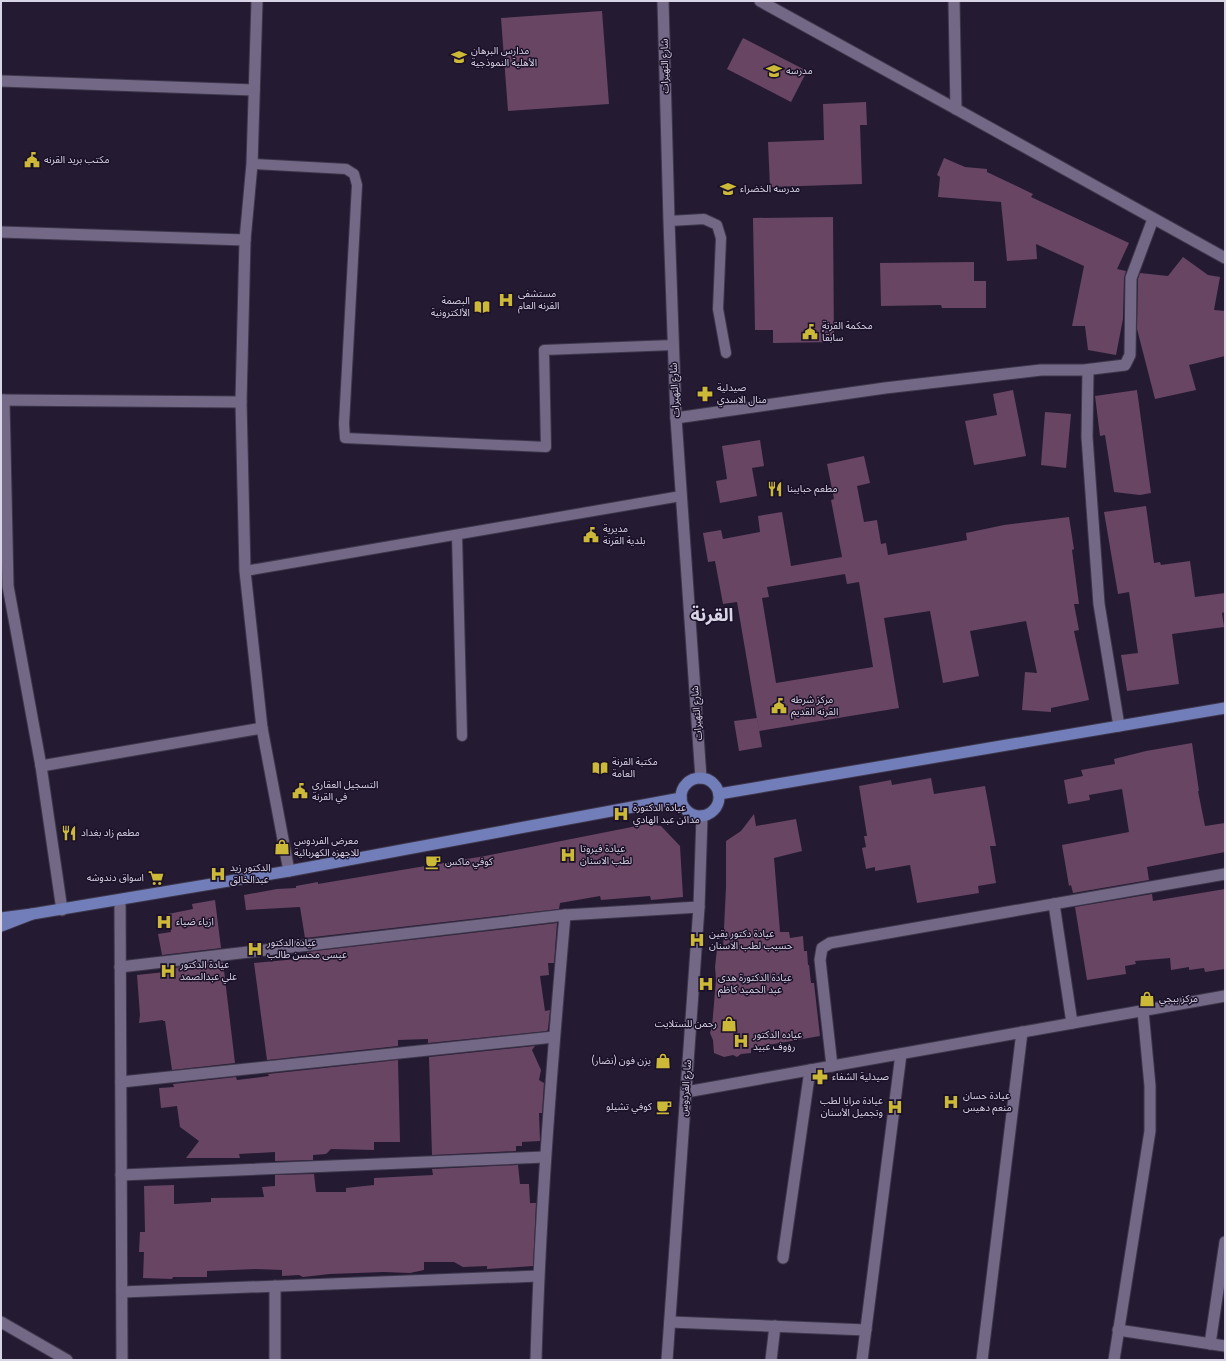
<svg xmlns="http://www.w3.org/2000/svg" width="1226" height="1361" font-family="'Fira Sans Condensed','Noto Sans Arabic',sans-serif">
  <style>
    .building { fill: #684563; fill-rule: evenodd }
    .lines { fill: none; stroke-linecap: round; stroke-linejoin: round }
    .service-casing { stroke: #3e374b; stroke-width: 12 }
    .minor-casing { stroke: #3e374b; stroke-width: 13 }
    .tertiary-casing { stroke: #3e374b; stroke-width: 13 }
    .primary-casing { stroke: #3e374b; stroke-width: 13 }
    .service { stroke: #736987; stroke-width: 10 }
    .minor { stroke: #736987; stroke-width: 11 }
    .tertiary { stroke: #736987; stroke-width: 11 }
    .primary { stroke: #717eb9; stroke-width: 11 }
    .labels { text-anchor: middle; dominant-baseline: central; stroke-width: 3; stroke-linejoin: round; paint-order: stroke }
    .poi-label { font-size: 10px; fill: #dad5e6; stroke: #1a1129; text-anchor: start }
    .street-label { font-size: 10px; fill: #dad5e6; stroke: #1a1129 }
    .town-label { font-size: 18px; font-weight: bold; fill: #dad5e6; stroke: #1a1129 }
  </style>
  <rect width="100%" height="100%" fill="#241b33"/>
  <g class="building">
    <polygon points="602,11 609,104 508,111 501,18"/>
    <polygon points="743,38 807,71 791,102 727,69"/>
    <polygon points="866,102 867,125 860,125 862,184 770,187 768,142 824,140 823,104"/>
    <polygon points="944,158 965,167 987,169 987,172 1033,194 1031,197 1129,243 1117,269 1126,271 1124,278 1123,319 1116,355 1088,350 1085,326 1072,326 1084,266 1036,244 1037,259 1007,261 1001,202 938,197 940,177 937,175"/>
    <polygon points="833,217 834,342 773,343 773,330 755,330 753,218"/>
    <polygon points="1183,257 1208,275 1220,277 1214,310 1225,311 1225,356 1189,365 1196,390 1155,399 1137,329 1138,279 1140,273 1168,276"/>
    <polygon points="974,262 974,281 986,281 986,308 942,308 941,305 881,306 880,263"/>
    <polygon points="1013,390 1026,456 974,465 965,421 997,415 993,394"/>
    <polygon points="1137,390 1151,493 1140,495 1114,492 1105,435 1100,436 1095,396"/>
    <polygon points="1045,412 1071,414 1066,468 1041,465"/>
    <polygon points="760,440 764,466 752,468 757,496 720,503 716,481 727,479 722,446"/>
    <path d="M864,456L870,483L857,486L864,522L877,520L881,544L886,543L888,555L967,540L966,533L1004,525L1069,517L1074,549L1072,550L1079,604H1074L1079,630L1074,631L1089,700L1051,708V712L1022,710L1025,672L1037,673L1026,621L970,631L979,676L943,683L930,611L884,618L899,708L759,731L737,602L723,604L715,561L708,562L703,533L721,530L723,539L760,532L758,516L782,512L791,566L842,557L831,500L834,499L827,464ZM845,574L847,584L859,582L873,667L776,683L762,598L769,597L767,587Z"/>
    <polygon points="1146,506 1154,563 1160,562 1161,565 1190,561 1195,597 1225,593 1225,612 1222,613 1224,627 1172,634 1179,684 1127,691 1121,655 1138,653 1129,592 1118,594 1104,512"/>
    <polygon points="757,718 762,747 739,751 734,721"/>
    <polygon points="1192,743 1199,791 1198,791 1205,826 1225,823 1225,852 1147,867 1149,880 1073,893 1071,885 1069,886 1062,845 1129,832 1122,789 1089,795 1090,800 1068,804 1064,780 1083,776 1081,770 1115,764 1114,759 1146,751"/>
    <polygon points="931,778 934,794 985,786 996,846 990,846 996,883 978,886 979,893 917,903 910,865 875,871 875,867 866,869 862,848 866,847 864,836 867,836 859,786 891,780 892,785"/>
    <polygon points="754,814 756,826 796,819 802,851 774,858 780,932 789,932 790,938 803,936 804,951 807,951 808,965 809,965 811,983 814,983 820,1036 751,1048 751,1053 741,1054 737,1057 733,1055 724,1057 714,1053 713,1040 710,1033 712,1027 716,980 715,967 717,949 723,949 726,887 726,841 741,831"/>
    <polygon points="647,824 661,826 680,846 683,897 651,900 650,896 601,900 600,896 560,903 559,909 305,938 300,907 246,910 244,895 277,889 296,888 296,886 318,882 318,884 485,856"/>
    <polygon points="1225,889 1225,969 1205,972 1204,968 1189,970 1189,967 1171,970 1170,958 1135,961 1136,964 1125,966 1126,974 1087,980 1075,907 1152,894 1153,901"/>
    <polygon points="215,900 221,948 162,955 158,934 171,932 168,914 193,909 192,904"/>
    <polygon points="557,923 554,963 548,963 549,975 540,976 545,1011 550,1010 548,1029 547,1031 428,1043 428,1039 398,1040 398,1046 267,1060 254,963 308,958 307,952"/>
    <polygon points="223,962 235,1063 172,1070 165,1021 163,1021 163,1020 139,1023 140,1015 137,975 165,972 165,969"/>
    <polygon points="535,1046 532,1050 541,1070 539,1080 544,1083 542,1113 539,1113 540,1141 522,1142 522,1146 516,1146 516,1151 432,1155 429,1057"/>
    <polygon points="398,1060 400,1142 374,1142 374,1150 331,1149 326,1154 313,1155 313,1160 275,1161 275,1152 239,1154 240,1158 186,1158 199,1141 180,1127 177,1106 161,1108 159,1088 174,1087 173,1084 236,1077 237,1080 269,1076 268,1074"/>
    <polygon points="518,1165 520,1184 529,1184 530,1203 536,1203 533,1266 487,1269 487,1266 463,1267 454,1262 424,1262 424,1270 410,1273 384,1272 330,1274 303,1277 299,1275 282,1276 282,1270 256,1269 207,1271 207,1277 173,1277 172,1279 143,1278 144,1252 139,1252 140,1232 145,1232 144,1186 174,1185 174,1204 211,1202 211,1198 264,1197 262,1187 275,1186 275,1175 314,1174 316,1192 346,1192 346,1188 374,1185 374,1178 433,1175 432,1169"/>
  </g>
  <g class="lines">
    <defs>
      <g id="service">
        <polyline points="252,164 346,169 354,174 357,185 344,424 345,438 546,447 544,350 673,345"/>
        <polyline points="669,221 704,219 717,225 721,238 718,309 726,353"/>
        <polyline points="457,535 462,736"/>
        <polyline points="245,571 681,496"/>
      </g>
      <g id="minor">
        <polyline points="257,1 252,164 245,240 241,402 245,571 262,728 289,871"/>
        <polyline points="760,1 956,109 1225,258"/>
        <polyline points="954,1 956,109"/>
        <polyline points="1,81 254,90"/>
        <polyline points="1,232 245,240"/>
        <polyline points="1088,370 1087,437 1099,604 1119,726"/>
        <polyline points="1,400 241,402"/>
        <polyline points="4,400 8,586 41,766 62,910"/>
        <polyline points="676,418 885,388 1041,370 1084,370 1125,365 1130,355 1131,278 1153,219"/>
        <polyline points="41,766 262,728"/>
        <polyline points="120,900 122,1360"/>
        <polyline points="1054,904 1072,1023"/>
        <polyline points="120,967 565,915 699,907"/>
        <polyline points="832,1066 820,960 822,948 830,943 1225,874"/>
        <polyline points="121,1082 554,1037"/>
        <polyline points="686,1092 1225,996"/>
        <polyline points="121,1175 545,1157"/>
        <polyline points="783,1258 810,1070"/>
        <polyline points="275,1286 275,1360"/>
        <polyline points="122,1292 538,1276"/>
        <polyline points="1,1322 67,1360"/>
        <polyline points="670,1322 866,1330"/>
        <polyline points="1118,1330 1225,1346"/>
        <polyline points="1210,1344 1225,1242"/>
        <path d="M536,1360C540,1211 552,1063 565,915"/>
        <polyline points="771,1360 775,1326"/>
        <polyline points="862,1360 901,1054"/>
        <polyline points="982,1360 1022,1032"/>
        <polyline points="1114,1360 1150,1131 1150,1086 1143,1011"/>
      </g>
      <g id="tertiary">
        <polyline points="663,1 669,221 676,418 701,778"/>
        <polyline points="667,1360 699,907 702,816"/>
      </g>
      <g id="primary">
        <circle cx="700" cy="797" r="19"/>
        <polyline points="719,794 1225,708"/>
        <polyline points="32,914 289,871 681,798"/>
        <polyline points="1,918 32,914 1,926"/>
      </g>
    </defs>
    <use href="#service" class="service-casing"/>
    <use href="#minor" class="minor-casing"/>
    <use href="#tertiary" class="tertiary-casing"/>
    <use href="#primary" class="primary-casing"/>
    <use href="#service" class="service"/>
    <use href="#minor" class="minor"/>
    <use href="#tertiary" class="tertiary"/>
    <use href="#primary" class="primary"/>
  </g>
  <defs>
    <symbol id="school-bare" viewBox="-9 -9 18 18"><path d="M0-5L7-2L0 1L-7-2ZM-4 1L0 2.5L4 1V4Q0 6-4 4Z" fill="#cdb938" stroke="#1a1129" stroke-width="2.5" paint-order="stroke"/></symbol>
    <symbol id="civic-bare" viewBox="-9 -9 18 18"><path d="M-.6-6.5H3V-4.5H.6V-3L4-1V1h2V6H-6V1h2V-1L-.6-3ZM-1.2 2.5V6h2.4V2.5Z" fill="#cdb938" stroke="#1a1129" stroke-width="2.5" paint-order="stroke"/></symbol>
    <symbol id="hospital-bare" viewBox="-9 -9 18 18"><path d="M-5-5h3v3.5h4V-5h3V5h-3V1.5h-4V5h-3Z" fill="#cdb938" stroke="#1a1129" stroke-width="2.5" paint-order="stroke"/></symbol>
    <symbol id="library-bare" viewBox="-9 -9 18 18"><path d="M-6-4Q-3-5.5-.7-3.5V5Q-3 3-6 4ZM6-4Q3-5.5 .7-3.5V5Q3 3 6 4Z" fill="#cdb938" stroke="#1a1129" stroke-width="2.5" paint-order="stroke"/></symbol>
    <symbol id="pharmacy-bare" viewBox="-9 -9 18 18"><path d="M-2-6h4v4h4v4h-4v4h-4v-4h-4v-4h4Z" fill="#cdb938" stroke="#1a1129" stroke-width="2.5" paint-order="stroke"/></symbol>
    <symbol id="restaurant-bare" viewBox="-9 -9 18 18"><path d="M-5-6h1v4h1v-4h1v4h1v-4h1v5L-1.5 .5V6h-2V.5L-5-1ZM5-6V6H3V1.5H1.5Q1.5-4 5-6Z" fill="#cdb938" stroke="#1a1129" stroke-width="2.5" paint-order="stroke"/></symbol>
    <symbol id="shop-bare" viewBox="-9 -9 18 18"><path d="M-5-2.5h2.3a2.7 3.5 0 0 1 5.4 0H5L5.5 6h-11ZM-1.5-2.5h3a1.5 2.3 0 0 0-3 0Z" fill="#cdb938" stroke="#1a1129" stroke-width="2.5" paint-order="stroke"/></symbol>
    <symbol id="cafe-bare" viewBox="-9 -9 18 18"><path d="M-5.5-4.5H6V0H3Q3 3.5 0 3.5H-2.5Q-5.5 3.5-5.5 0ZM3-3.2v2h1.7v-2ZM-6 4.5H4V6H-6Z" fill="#cdb938" stroke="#1a1129" stroke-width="2.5" paint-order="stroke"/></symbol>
    <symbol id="supermarket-bare" viewBox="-9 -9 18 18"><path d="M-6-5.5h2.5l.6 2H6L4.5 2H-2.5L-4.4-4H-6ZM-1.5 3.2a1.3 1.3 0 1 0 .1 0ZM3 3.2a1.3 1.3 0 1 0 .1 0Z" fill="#cdb938" stroke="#1a1129" stroke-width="2.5" paint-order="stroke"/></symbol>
  </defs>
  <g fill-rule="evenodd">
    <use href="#school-bare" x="448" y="46" width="22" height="22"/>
    <use href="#school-bare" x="763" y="60" width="22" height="22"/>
    <use href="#civic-bare" x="21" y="149" width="22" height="22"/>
    <use href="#school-bare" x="717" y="178" width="22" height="22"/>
    <use href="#hospital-bare" x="495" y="289" width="22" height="22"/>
    <use href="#library-bare" x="471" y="296" width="22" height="22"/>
    <use href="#civic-bare" x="799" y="321" width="22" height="22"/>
    <use href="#pharmacy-bare" x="694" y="383" width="22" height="22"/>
    <use href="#restaurant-bare" x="764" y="478" width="22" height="22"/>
    <use href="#civic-bare" x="580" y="524" width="22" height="22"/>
    <use href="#civic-bare" x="768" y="695" width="22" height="22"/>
    <use href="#library-bare" x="589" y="757" width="22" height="22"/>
    <use href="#civic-bare" x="289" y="780" width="22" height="22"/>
    <use href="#hospital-bare" x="610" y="803" width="22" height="22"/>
    <use href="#restaurant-bare" x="58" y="822" width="22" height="22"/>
    <use href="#shop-bare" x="271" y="836" width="22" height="22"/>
    <use href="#hospital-bare" x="557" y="844" width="22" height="22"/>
    <use href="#cafe-bare" x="422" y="851" width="22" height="22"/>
    <use href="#hospital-bare" x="207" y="863" width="22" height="22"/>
    <use href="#supermarket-bare" x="145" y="867" width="22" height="22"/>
    <use href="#hospital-bare" x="153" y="911" width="22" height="22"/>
    <use href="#hospital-bare" x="686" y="929" width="22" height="22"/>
    <use href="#hospital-bare" x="244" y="938" width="22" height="22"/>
    <use href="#hospital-bare" x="157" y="960" width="22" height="22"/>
    <use href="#hospital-bare" x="695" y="973" width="22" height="22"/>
    <use href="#shop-bare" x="1136" y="988" width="22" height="22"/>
    <use href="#shop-bare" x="718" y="1013" width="22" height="22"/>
    <use href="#hospital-bare" x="730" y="1030" width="22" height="22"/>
    <use href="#shop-bare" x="652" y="1050" width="22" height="22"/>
    <use href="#pharmacy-bare" x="809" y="1066" width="22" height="22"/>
    <use href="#hospital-bare" x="940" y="1091" width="22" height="22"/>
    <use href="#cafe-bare" x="653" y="1096" width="22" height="22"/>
    <use href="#hospital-bare" x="884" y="1096" width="22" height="22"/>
  </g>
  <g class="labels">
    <g class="poi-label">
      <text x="471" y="51">مدارس البرهان<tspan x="471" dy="12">الأهلية النموذجية</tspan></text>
      <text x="786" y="71">مدرسه</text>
      <text x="44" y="160">مكتب بريد القرنه</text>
      <text x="740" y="189">مدرسه الخضراء</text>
      <text x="518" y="294">مستشفى<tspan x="518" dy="12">القرنه العام</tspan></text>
      <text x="470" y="301" text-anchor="end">البصمة<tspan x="470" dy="12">الألكترونية</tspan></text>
      <text x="822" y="326">محكمة القرنة<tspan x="822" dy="12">سابقاً</tspan></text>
      <text x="717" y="388">صيدلية<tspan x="717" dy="12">منال الاسدي</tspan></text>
      <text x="787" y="489">مطعم حبايبنا</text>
      <text x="603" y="529">مديرية<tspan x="603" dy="12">بلدية القرنة</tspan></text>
      <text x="791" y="700">مركز شرطه<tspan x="791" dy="12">القرنه القديم</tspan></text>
      <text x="612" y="762">مكتبة القرنة<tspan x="612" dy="12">العامة</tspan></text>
      <text x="312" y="785">التسجيل العقاري<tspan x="312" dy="12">في القرنة</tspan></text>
      <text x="633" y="808">عيادة الدكتورة<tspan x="633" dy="12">مدائن عبد الهادي</tspan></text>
      <text x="81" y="833">مطعم زاد بغداد</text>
      <text x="294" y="841">معرض الفردوس<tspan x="294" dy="12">للاجهزه الكهربائية</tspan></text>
      <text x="580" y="849">عيادة فيروتا<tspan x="580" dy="12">لطب الاسنان</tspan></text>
      <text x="445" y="862">كوفي ماكس</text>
      <text x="230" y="868">الدكتور زيد<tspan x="230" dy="12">عبدالخالق</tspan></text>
      <text x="144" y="878" text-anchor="end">اسواق دندوشه</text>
      <text x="176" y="922">ازياء ضياء</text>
      <text x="709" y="934">عيادة دكتور يقين<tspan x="709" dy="12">حسيب لطب الاسنان</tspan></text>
      <text x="267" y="943">عيادة الدكتور<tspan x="267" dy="12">عيسى محسن طالب</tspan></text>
      <text x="180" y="965">عيادة الدكتور<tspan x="180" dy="12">علي عبدالصمد</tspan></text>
      <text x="718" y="978">عيادة الدكتورة هدى<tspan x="718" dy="12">عبد الحميد كاظم</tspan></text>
      <text x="1159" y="999">مركز ببجي</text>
      <text x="717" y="1024" text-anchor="end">رحمن للستلايت</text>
      <text x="753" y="1035">عياده الدكتور<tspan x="753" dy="12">رؤوف عبيد</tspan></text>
      <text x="651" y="1061" text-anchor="end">يزن فون (نضار)</text>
      <text x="832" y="1077">صيدلية الشفاء</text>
      <text x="963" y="1096">عيادة حسان<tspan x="963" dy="12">منعم دهيس</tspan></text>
      <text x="883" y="1101" text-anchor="end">عيادة مرايا لطب<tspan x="883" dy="12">وتجميل الأسنان</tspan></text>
      <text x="652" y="1107" text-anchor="end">كوفي تشيلو</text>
    </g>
    <g class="street-label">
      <text transform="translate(665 66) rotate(-91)">شارع النهيرات</text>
      <text transform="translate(675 390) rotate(-93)">شارع النهيرات</text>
      <text transform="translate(697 713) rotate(-94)">شارع النهيرات</text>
      <text transform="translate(686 1088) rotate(-86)">شارع الفردوس</text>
    </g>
    <g class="town-label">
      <text x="712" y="615">القرنة</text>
    </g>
  </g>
  <rect width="1226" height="1361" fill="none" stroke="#dad5e6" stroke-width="4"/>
</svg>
